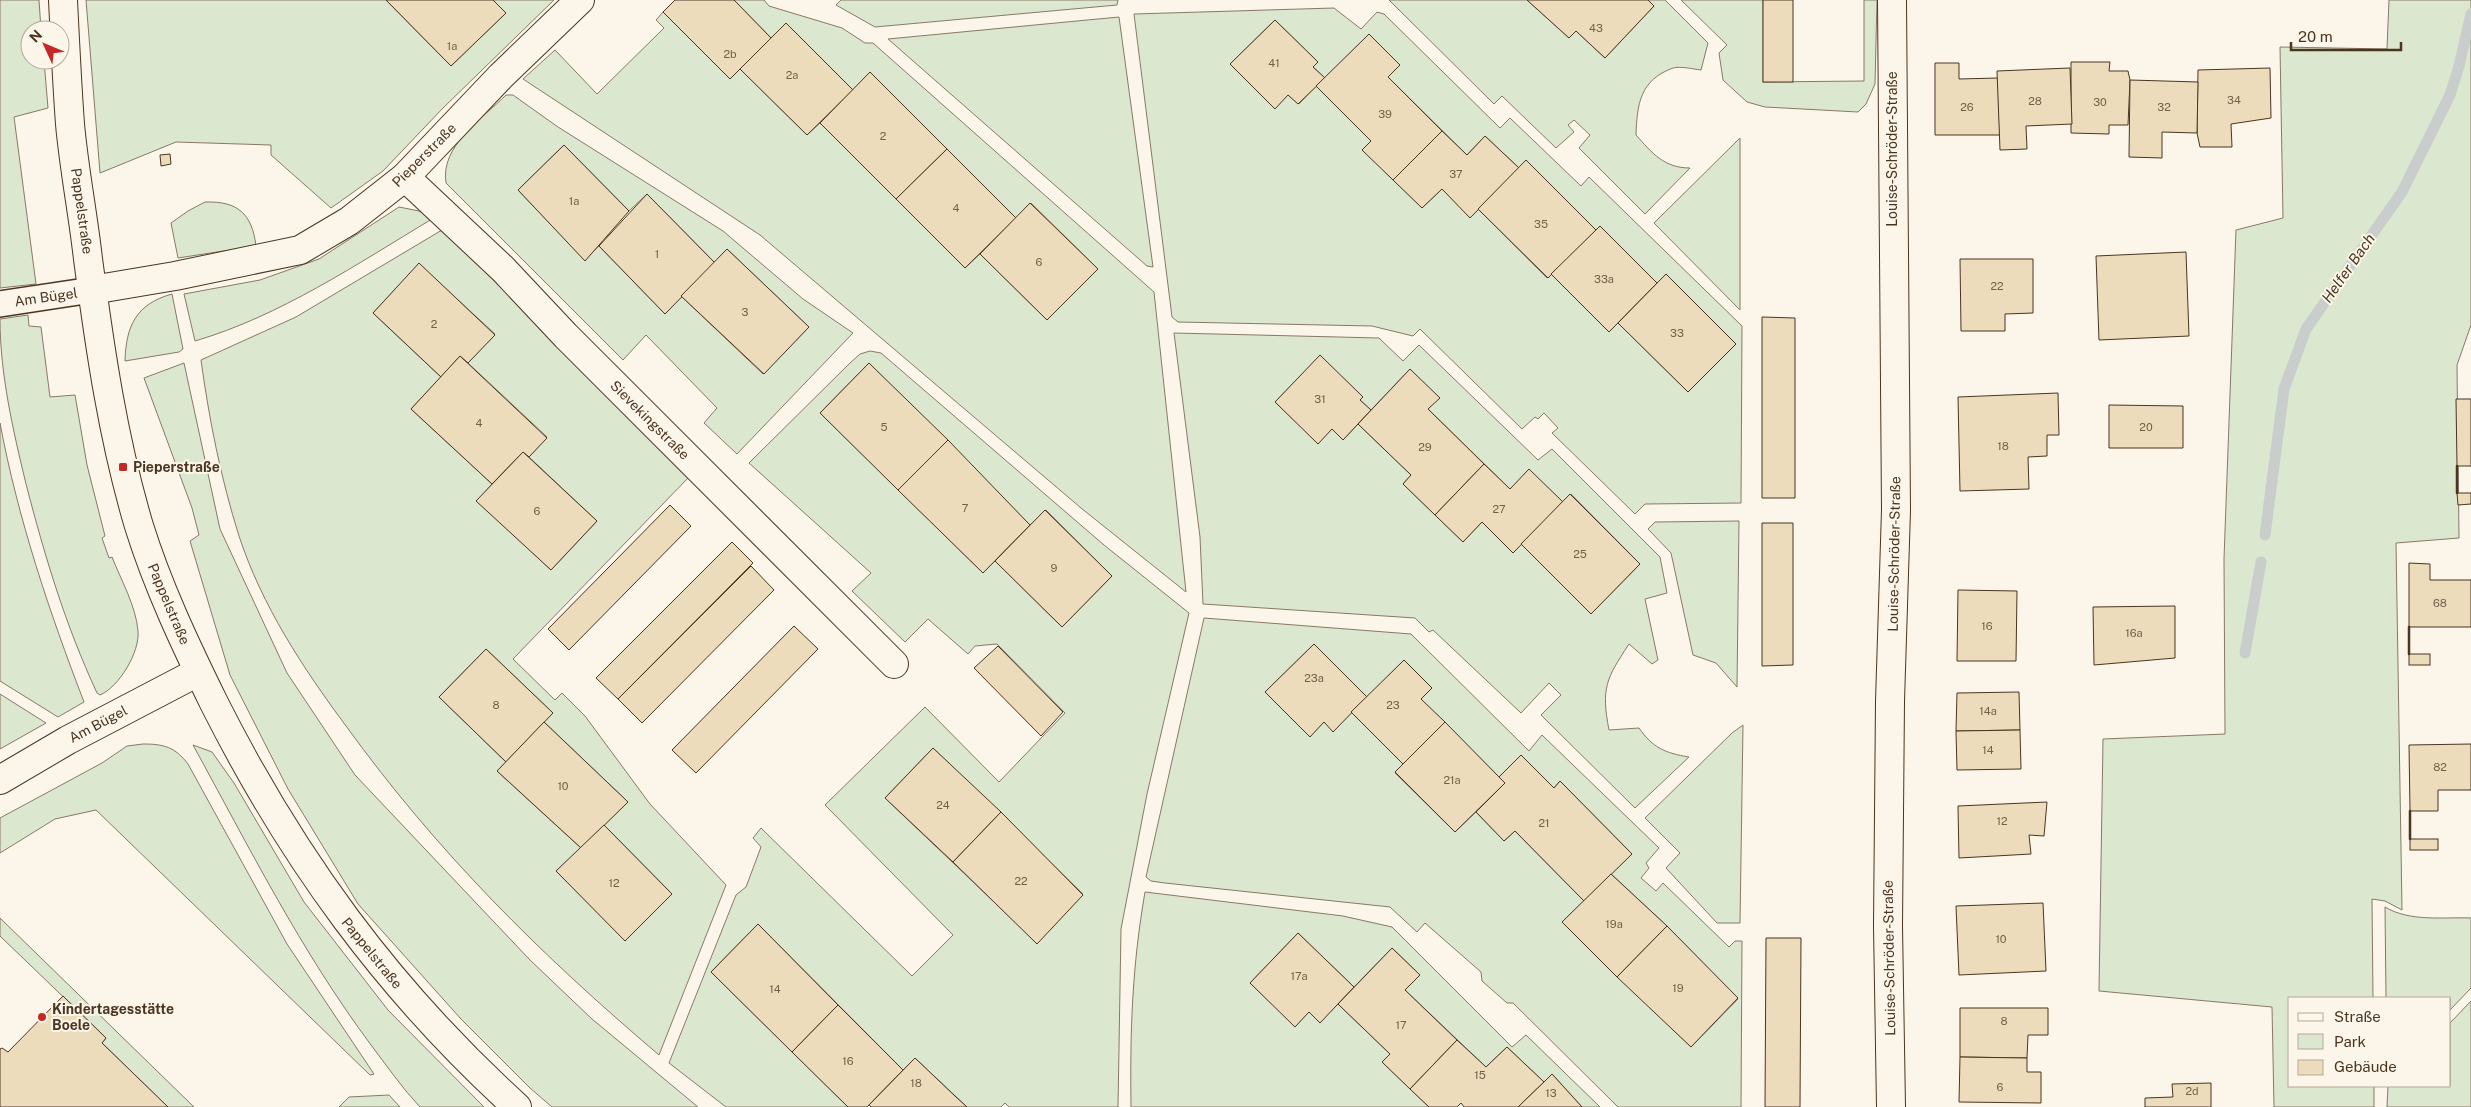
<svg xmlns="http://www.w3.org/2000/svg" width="2471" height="1107" font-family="'Public Sans',sans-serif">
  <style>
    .green { fill: #dce7d0; stroke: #887966; fill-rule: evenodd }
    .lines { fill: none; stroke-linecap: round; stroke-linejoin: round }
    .stream { stroke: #c9cecd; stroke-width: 11 }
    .building { fill: #ecdcbc; stroke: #4a3520 }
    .pedestrian-casing { stroke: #4a3520; stroke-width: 28 }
    .minor-casing { stroke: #4a3520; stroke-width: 30 }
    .tertiary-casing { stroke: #4a3520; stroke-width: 30 }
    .pedestrian { stroke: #fbf6e9; stroke-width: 25 }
    .minor { stroke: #fbf6e9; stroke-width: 28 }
    .tertiary { stroke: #fbf6e9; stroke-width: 28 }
    .wall { stroke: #4a3520; stroke-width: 2.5 }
    .poi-dot { fill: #c62828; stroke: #fbf6e9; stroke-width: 2 }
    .labels { text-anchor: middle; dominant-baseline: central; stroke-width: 4; stroke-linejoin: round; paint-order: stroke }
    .number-label { font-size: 11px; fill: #725f47 }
    .street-label { font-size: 14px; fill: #4a3520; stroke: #fbf6e9 }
    .poi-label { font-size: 14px; font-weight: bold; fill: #4a3520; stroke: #fbf6e9; text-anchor: start }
    .water-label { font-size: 15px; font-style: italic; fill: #4a3520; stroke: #fbf6e9 }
  </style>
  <rect width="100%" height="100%" fill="#fbf6e9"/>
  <g class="green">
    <polygon points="0,0 39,0 41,30 30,30 30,60 44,60 48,108 14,117 36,284 0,288"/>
    <polygon points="86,0 386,0 451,66 505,14 493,0 554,0 443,108 383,171 331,208 271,155 271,145 176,142 100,173"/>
    <polygon points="734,0 764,0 769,6 842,28 865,43 873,43 1154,292 1186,592 1081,508 760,235 523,79 555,50 597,94 664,28 656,20 663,12 730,79 740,69 807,135 820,123 965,268 980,254 1047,320 1098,269 1031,203 1016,218 870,73 853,90 786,23 771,38"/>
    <polygon points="841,0 1118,0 1117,5 875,27 836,5"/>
    <path d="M1389,0H1527L1569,38L1576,31L1605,58L1654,6L1648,0H1665L1708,43L1701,70C1693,69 1680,66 1673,68C1640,80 1637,104 1636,135C1652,153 1664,168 1690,168L1645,214L1579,148L1590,135L1574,120L1568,125L1574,132L1556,148L1502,96L1494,104Z"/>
    <polygon points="1681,0 1763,0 1763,82 1864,81 1864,0 1877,0 1875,84 1866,104 1858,112 1765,107 1747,102 1723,80 1719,53 1727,45"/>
    <polygon points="2389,0 2471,0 2471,325 2457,365 2459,538 2396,543 2402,910 2385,901 2372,899 2373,998 2290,998 2290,1086 2374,1086 2374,1107 2274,1107 2272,1007 2099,991 2103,739 2225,734 2224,559 2236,230 2283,218 2280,47 2387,49"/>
    <path d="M1334,8L1361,29L1377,12L1384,14L1500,128L1510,118L1581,186L1589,177L1742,326L1741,503L1645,504L1635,514L1552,433L1558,428L1544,413L1538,419L1535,417L1522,429L1420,329L1413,336L1372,326L1178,322L1172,317L1134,14ZM1275,20L1317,61L1313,67L1325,78L1369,34L1400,65L1388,77L1467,155L1485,136L1519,168L1526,160L1596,230L1600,226L1657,283L1667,275L1736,344L1688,392L1618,323L1609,332L1551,274L1547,278L1478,209L1470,217L1442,189L1422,208L1363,150L1371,141L1316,86L1299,104L1288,95L1275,108L1230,64Z"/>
    <polygon points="1119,17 1153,267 1147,266 888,39"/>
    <path d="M506,95H513L558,127L723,231L803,299L853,333L737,454L704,423L717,408L646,335L623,360L446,183C440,146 482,119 506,95ZM564,145L629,211L647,194L715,263L727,249L809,327L763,374L681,296L665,314L599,246L585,260L518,190Z"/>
    <polygon points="1740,138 1740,310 1654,223"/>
    <path d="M205,202C237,201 252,213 256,246L178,258L171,223L188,211Z"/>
    <path d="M399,207L419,211L432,219C357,264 280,316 195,341L184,294L260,280L319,259Z"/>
    <path d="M442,230L508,294L688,478L513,659L555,700L562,693L585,716L650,804L726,885L659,1055C540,954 438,853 346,726C303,668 262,606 239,536C221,479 209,419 201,360L296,317ZM419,264L495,334L468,363L547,437L529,457L597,521L551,570L477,501L492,484L411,409L441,377L373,313ZM486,649L553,713L544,722L628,802L604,825L672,894L625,940L556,871L581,848L497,771L506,762L439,697Z"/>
    <path d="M172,294L183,349L179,352L125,361C126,326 136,304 172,294Z"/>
    <path d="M28,315L29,326L41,327L50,397L75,395L87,465L105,536L102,538L109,558L112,557C121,580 136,606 138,631C140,652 119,687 100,695L97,693C65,624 45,557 26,484C13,430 0,374 0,319Z"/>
    <path d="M1174,333L1379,338L1403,361L1419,345L1538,460L1552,449L1660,557L1667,593L1645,599L1658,660L1652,664L1629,644C1606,679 1601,688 1609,730L1639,728C1653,748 1665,753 1689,757L1635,808L1541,715L1561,695L1549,683L1521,713L1433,630L1429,632L1415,618L1203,604L1200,537ZM1320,356L1363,397L1360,400L1371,410L1410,369L1439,398L1428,409L1510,489L1563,502L1571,494L1640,564L1591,614L1521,544L1513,552L1482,522L1463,542L1403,484L1411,475L1358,424L1343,440L1332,429L1318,443L1275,402Z"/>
    <path d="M870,351L881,353L1104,545L1189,613L1147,794L1121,929L1118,1107H1009L1005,1103L1001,1107H967L915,1058L903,1070L758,924L711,972L848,1107H726L669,1063L736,895L746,887L761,847L753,838L761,828L912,976L953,935L825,805L925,707L999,782L1065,713L997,644L975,646L968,654L928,619L905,642L852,591L871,573L749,463L850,363L860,354ZM869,363L1030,525L1046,510L1112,576L1062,627L995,561L983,573L820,413ZM933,748L1083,894L1037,943L885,798Z"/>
    <polygon points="184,363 220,529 287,673 355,775 530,960 592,1019 698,1107 552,1107 530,1088 461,1019 358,904 288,789 230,675 190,541 199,535 192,508 144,378"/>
    <path d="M0,423C18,519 49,611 84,702L58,717L0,681Z"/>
    <polygon points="1739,521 1737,687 1716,663 1693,655 1671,553 1648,529 1655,522"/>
    <path d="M1204,618L1411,634L1529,751L1542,735L1659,848L1646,863L1649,868L1641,878L1656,891L1663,883L1729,947L1735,941H1742L1741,1107H1618L1513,1003H1507L1482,981L1481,972L1425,923L1417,932L1390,907L1165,883L1151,881L1146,877ZM1314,644L1367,697L1404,660L1432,688L1421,699L1499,777L1521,755L1554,788L1560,781L1632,854L1611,874L1667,926L1738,999L1691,1047L1562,922L1584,901L1515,831L1504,841L1476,812L1455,832L1395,773L1403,764L1351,712L1334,731L1324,722L1310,736L1265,692Z"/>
    <polygon points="0,694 46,723 0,749"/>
    <polygon points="1743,725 1740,923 1717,923 1666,868 1680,853 1645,818 1732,733"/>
    <path d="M143,744C164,744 175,747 188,764L287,944L374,1074L370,1075L96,810L55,819L0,853V818L102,763L127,746Z"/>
    <path d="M193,745L212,752L234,783L304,902L388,1010L484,1107H420C402,1088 387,1066 371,1045C301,951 249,847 193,745Z"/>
    <path d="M1145,892L1343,916L1392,927L1512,1047L1526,1035L1600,1107H1582L1552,1074L1544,1082L1507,1047L1486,1067L1405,990L1419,974L1392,948L1354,987L1298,933L1250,983L1295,1026L1309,1012L1319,1022L1338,1004L1390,1054L1382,1062L1429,1107H1131C1130,1031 1132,967 1145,892Z"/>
    <path d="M2385,907C2410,922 2443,917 2471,918V988L2450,1010V998H2386Z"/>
    <polygon points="0,918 194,1107 168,1107 102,1043 106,1038 0,936"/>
    <polygon points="2471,1001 2471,1107 2387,1107 2388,1086 2450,1086 2450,1023"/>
    <polygon points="389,1095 400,1107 339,1107 349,1097"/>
  </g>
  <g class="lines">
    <g class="stream">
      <polyline points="2265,535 2284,389 2306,329 2402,192 2450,95 2459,66 2471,14"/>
      <polyline points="2245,653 2261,562"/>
    </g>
  </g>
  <g class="building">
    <polygon points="386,0 493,0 506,13 451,66"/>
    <polygon points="675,0 734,0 771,38 730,79 663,12"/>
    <polygon points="1527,0 1648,0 1654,6 1605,58 1576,31 1569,38"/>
    <rect x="1763" y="0" width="30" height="82"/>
    <polygon points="1275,20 1318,62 1313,67 1325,78 1298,104 1288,95 1275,109 1230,64"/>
    <polygon points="786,23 853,90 807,135 740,69"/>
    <polygon points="1369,34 1400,65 1388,77 1442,131 1393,180 1362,150 1371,141 1316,86"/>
    <polygon points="2071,62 2110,62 2109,71 2128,71 2130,80 2128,125 2109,125 2109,134 2071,133"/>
    <polygon points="1935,63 1959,63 1959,79 1998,78 2000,135 1935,135"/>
    <polygon points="2070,68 2072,124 2026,126 2027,149 2000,150 1997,71"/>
    <polygon points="2270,68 2271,118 2231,124 2232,147 2200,147 2197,133 2198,70"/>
    <polygon points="870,72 947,149 896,199 820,123"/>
    <polygon points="2130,80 2198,82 2197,133 2162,132 2162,158 2129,157"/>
    <polygon points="1442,131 1467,155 1485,136 1519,168 1470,218 1442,189 1422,208 1393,180"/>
    <polygon points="564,145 629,211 585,261 518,190"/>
    <polygon points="947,149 1016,218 965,268 896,199"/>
    <polygon points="170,154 171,164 161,166 160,155"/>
    <polygon points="1526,160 1596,230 1548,278 1478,209"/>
    <polygon points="647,194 715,263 665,314 599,246"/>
    <polygon points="1030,203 1098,269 1047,320 980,254"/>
    <polygon points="1600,226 1657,283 1609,332 1551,274"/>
    <polygon points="727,249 809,327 764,374 681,296"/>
    <polygon points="2186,252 2189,336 2099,340 2096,256"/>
    <polygon points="1960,259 2033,259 2033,313 2005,314 2005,331 1961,331"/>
    <polygon points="419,263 495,335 468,363 460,356 441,377 373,313"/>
    <polygon points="1666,274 1736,344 1688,392 1618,323"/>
    <polygon points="1762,317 1795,318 1795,498 1762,498"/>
    <polygon points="1320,355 1363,397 1360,400 1371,410 1343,440 1332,429 1318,444 1275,402"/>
    <polygon points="460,356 547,438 529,457 523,452 492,484 411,409"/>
    <polygon points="869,363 948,440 898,490 820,413"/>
    <polygon points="1410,369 1440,398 1428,409 1484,464 1435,515 1403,484 1411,475 1358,424"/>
    <polygon points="2058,393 2059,435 2047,435 2047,456 2028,457 2029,489 1960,491 1958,397"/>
    <polygon points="2456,399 2471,399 2471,466 2457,466"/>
    <polygon points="2109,405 2183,406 2183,448 2109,448"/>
    <polygon points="948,440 1030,525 983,573 898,490"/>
    <polygon points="523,452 597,521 551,570 476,501"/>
    <polygon points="1484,464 1510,489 1529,469 1563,502 1513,553 1482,522 1463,542 1435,515"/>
    <polygon points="2457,493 2471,493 2471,504 2458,505"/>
    <polygon points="1570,494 1640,564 1591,614 1521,544"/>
    <polygon points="670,505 691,526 569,650 548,629"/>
    <polygon points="1045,510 1112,576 1062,627 995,561"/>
    <polygon points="1762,523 1793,523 1793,665 1762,666"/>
    <polygon points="732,542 753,563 618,699 596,678"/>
    <polygon points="2409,563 2430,564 2430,580 2471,580 2471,627 2409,627"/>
    <polygon points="751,566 774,590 642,723 618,699"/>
    <polygon points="1958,590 2017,591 2016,661 1957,661"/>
    <polygon points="2175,606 2175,658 2094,665 2093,607"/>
    <polygon points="794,626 818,649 696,773 672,750"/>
    <polygon points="1314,644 1367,697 1333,732 1324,722 1310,737 1265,692"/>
    <polygon points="998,646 1063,712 1041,736 974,668"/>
    <polygon points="486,649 553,713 506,762 439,697"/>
    <rect x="2409" y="654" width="21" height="11"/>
    <polygon points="1404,660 1432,688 1421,699 1445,722 1403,764 1351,712"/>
    <polygon points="2019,692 2020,730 1956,731 1957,693"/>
    <polygon points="544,722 628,802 581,848 497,771"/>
    <polygon points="1445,722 1505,783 1455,832 1395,772"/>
    <polygon points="2020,730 2021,769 1957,770 1956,731"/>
    <polygon points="2471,744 2471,790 2438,790 2438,811 2410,811 2409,745"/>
    <polygon points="933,748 1001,812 953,862 885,798"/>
    <polygon points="1521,755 1554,788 1560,781 1632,854 1584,901 1515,831 1504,841 1476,812 1505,783 1499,777"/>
    <polygon points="2047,802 2044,836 2029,835 2031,854 1959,858 1958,806"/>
    <polygon points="1001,812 1083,895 1037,944 953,862"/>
    <polygon points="604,825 672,894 625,941 556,871"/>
    <rect x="2410" y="839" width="28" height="11"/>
    <polygon points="1611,874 1667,926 1617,977 1562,922"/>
    <polygon points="2043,903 2046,971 1959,975 1956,906"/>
    <polygon points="758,924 838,1005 792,1052 711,972"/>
    <polygon points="1667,926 1738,998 1691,1047 1617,977"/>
    <polygon points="1298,933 1354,987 1320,1023 1309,1012 1295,1027 1250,983"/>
    <polygon points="1766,938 1801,938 1800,1107 1765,1107"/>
    <polygon points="1392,948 1420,975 1405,990 1457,1040 1410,1089 1382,1062 1390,1054 1338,1004"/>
    <polygon points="63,996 106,1038 102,1043 168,1107 0,1107 0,1049 2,1048 8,1052"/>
    <polygon points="838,1005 903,1070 867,1107 848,1107 792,1052"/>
    <polygon points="1960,1008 2048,1008 2048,1035 2028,1035 2027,1058 1960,1057"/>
    <polygon points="1457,1040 1486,1067 1507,1047 1544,1082 1518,1107 1464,1107 1461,1103 1457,1107 1429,1107 1410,1089"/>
    <polygon points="1960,1057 2027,1058 2027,1072 2041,1072 2041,1103 1959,1102"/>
    <polygon points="915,1058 956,1097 967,1107 871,1107 869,1105"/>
    <polygon points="1552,1074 1582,1107 1518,1107 1544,1082"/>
    <polygon points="2211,1083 2211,1107 2145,1107 2145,1098 2173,1097 2172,1084"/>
  </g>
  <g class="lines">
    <defs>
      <polyline id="pedestrian" points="0,304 92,290"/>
      <g id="minor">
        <polyline points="405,177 503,269 566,336 894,664"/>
        <polyline points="92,290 175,276 300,250 349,221 405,177 501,76 580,0"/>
        <polyline points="0,780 68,740 198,672"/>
        <polyline points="1891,1107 1888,926 1890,701 1896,510 1892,0"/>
      </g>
      <path id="tertiary" d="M63,0C65,41 67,83 70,124C74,169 83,214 88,259C100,349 113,439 139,526C158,587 186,646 214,703C292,858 388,990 517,1107"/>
    </defs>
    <use href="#pedestrian" class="pedestrian-casing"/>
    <use href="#minor" class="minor-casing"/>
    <use href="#tertiary" class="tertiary-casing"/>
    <use href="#pedestrian" class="pedestrian"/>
    <use href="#minor" class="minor"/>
    <use href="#tertiary" class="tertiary"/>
    <g class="wall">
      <polyline points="2457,466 2457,493"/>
      <polyline points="2409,654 2409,627"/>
      <polyline points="2410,811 2410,839"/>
    </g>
  </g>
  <g class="poi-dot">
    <rect x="118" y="462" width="10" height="10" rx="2.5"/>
    <circle cx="42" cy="1017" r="5"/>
  </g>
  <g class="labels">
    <g class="number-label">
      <text x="1596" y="28">43</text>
      <text x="452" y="46">1a</text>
      <text x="730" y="54">2b</text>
      <text x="1274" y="63">41</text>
      <text x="792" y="75">2a</text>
      <text x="2234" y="100">34</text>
      <text x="2035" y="101">28</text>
      <text x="2100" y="102">30</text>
      <text x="1967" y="107">26</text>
      <text x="2164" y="107">32</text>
      <text x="1385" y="114">39</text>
      <text x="883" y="136">2</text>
      <text x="1456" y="174">37</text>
      <text x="574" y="201">1a</text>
      <text x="956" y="208">4</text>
      <text x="1541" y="224">35</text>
      <text x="657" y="254">1</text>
      <text x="1039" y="262">6</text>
      <text x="1604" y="279">33a</text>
      <text x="1997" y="286">22</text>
      <text x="745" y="312">3</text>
      <text x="434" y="324">2</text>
      <text x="1677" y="333">33</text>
      <text x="1320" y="399">31</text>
      <text x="479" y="423">4</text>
      <text x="884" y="427">5</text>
      <text x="2146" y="427">20</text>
      <text x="2003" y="446">18</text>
      <text x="1425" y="447">29</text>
      <text x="965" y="508">7</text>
      <text x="1499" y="509">27</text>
      <text x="537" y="511">6</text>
      <text x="1580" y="554">25</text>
      <text x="1054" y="568">9</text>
      <text x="2440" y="603">68</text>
      <text x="1987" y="626">16</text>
      <text x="2134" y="633">16a</text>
      <text x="1314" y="678">23a</text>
      <text x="496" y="705">8</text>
      <text x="1393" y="705">23</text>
      <text x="1988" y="711">14a</text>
      <text x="1988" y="750">14</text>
      <text x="2440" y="767">82</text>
      <text x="1452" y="780">21a</text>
      <text x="563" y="786">10</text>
      <text x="943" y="805">24</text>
      <text x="2002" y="821">12</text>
      <text x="1544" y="823">21</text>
      <text x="1021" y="881">22</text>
      <text x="614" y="883">12</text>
      <text x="1614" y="924">19a</text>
      <text x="2001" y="939">10</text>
      <text x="1299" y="976">17a</text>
      <text x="1678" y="988">19</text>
      <text x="775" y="989">14</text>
      <text x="2004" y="1021">8</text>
      <text x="1401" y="1025">17</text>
      <text x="848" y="1061">16</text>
      <text x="1480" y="1075">15</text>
      <text x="916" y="1083">18</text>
      <text x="2000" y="1087">6</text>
      <text x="2192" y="1091">2d</text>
      <text x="1551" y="1093">13</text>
    </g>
    <g class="street-label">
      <text transform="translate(1892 149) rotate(-90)">Louise-Schröder-Straße</text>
      <text transform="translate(424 155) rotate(-45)">Pieperstraße</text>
      <text transform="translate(82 211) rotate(82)">Pappelstraße</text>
      <text transform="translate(46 297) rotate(-8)">Am Bügel</text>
      <text transform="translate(650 420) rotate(45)">Sievekingstraße</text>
      <text transform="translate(1894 554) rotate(-89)">Louise-Schröder-Straße</text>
      <text transform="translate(169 604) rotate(67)">Pappelstraße</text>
      <text transform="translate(98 724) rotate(-28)">Am Bügel</text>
      <text transform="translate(372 953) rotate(51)">Pappelstraße</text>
      <text transform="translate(1889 958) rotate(-91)">Louise-Schröder-Straße</text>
    </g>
    <g class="poi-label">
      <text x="133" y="467">Pieperstraße</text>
      <text x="52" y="1009">Kindertagesstätte<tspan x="52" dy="16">Boele</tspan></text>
    </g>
    <g class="water-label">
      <text transform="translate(2348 268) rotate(-55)">Helfer Bach</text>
    </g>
  </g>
  <rect x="2288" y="997" width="162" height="90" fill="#fbf6e9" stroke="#b4a999"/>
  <rect x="2298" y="1013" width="25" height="8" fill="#fbf6e9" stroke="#b4a999"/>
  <text x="2334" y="1022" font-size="15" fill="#4a3520">Straße</text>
  <rect x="2298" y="1034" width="25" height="15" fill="#dce7d0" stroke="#b4a999"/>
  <text x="2334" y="1047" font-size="15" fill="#4a3520">Park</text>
  <rect x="2298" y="1060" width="25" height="15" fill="#ecdcbc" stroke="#b4a999"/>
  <text x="2334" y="1072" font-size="15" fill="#4a3520">Gebäude</text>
  <g transform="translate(45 45) rotate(314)"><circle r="24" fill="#fbf6e9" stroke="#b4a999"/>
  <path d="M0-4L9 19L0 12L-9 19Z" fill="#c62828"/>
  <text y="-8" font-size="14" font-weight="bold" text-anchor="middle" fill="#4a3520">N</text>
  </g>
  <path d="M2291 42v8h110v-8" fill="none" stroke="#4a3520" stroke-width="2.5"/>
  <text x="2298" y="42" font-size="15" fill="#4a3520" stroke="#fbf6e9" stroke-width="4" paint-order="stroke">20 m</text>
</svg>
